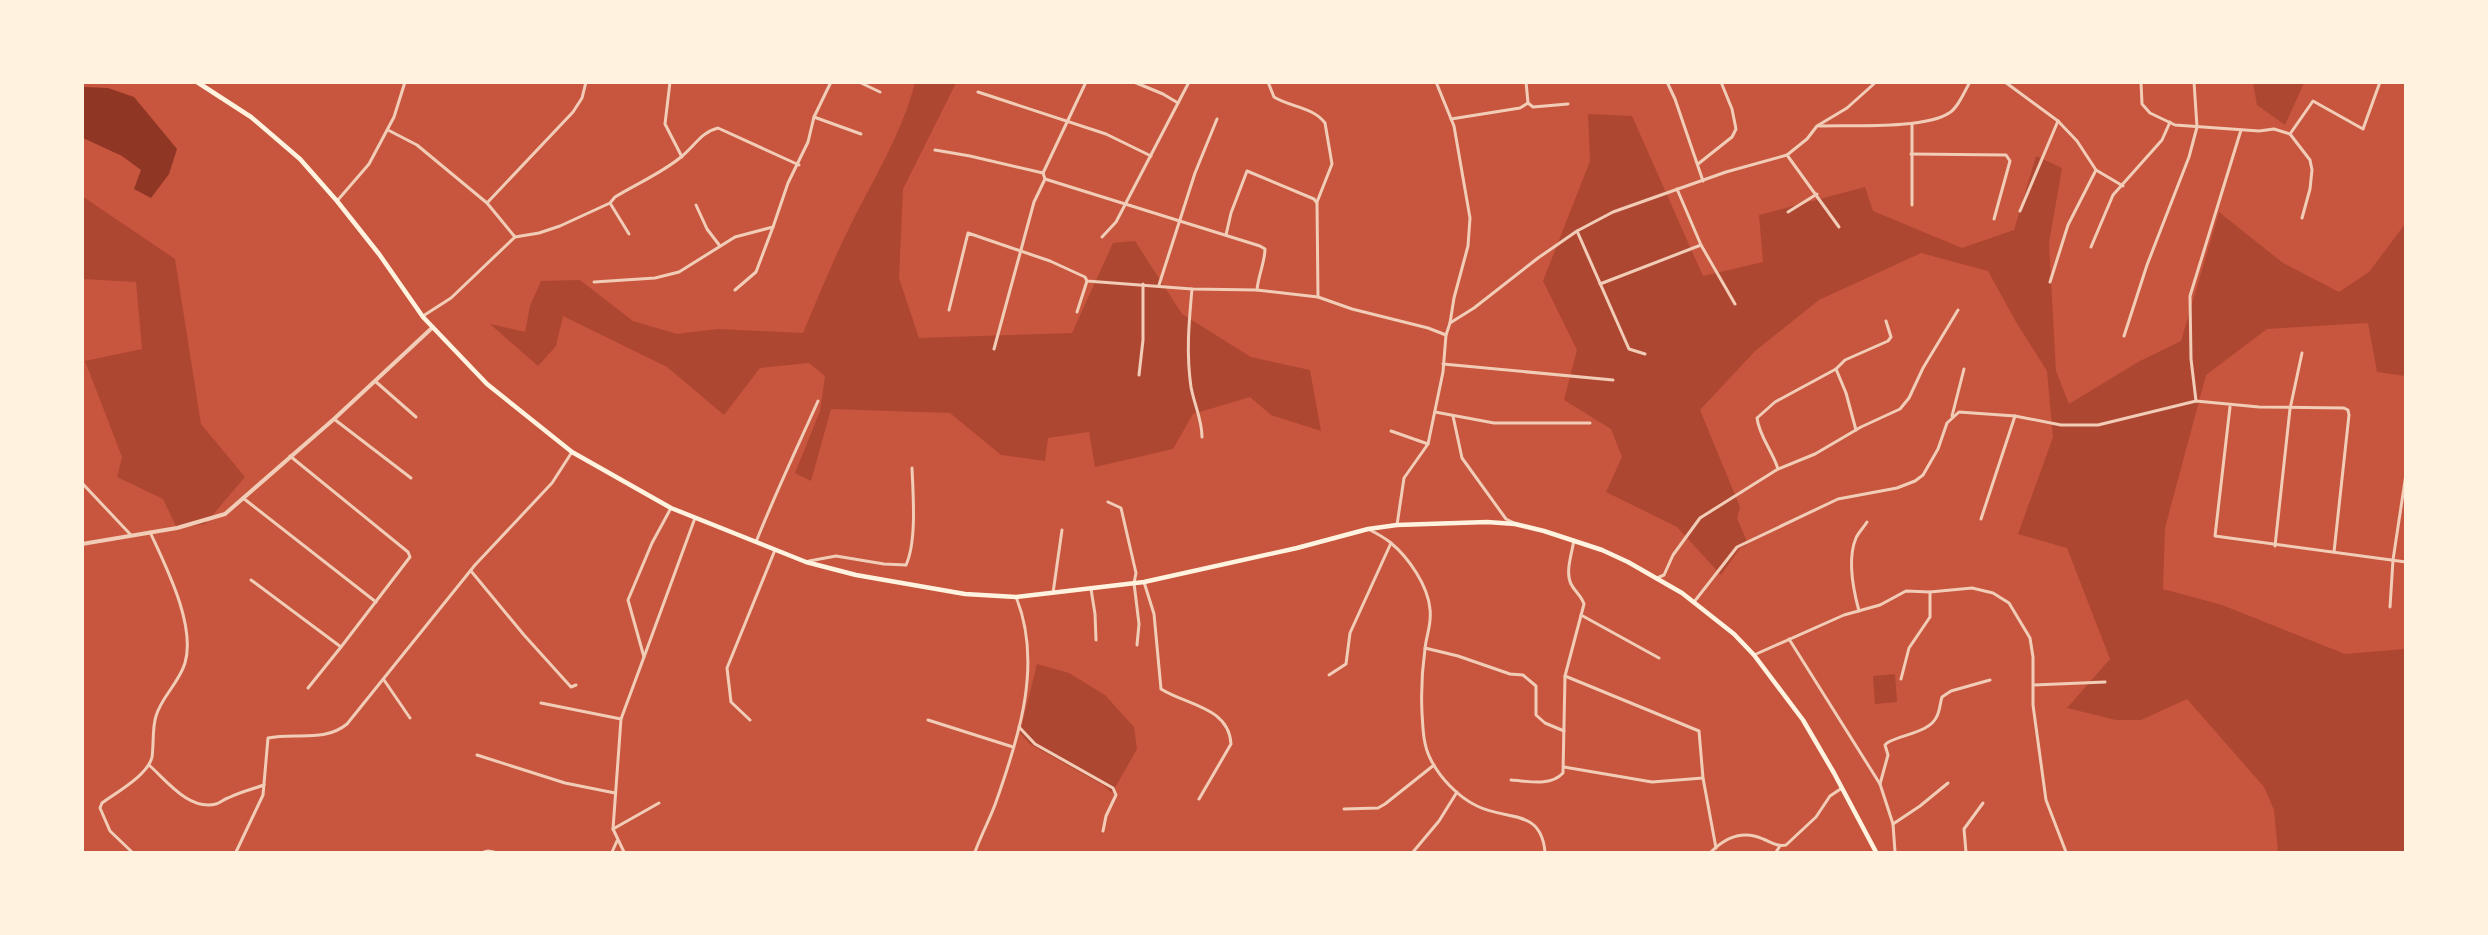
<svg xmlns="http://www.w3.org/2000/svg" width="2488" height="935" font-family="Figtree,sans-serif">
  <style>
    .green { fill: #ae4732 }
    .water { fill: #8f3625 }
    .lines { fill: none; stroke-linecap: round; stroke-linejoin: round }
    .minor { stroke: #f1ccb7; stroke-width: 3 }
    .tertiary { stroke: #f1ccb7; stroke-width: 4 }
    .trunk { stroke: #fff3e0; stroke-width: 4.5 }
  </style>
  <rect width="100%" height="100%" fill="#c8553d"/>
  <g class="green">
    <path d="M915,83H956L903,189L899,278L919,338L1072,333L1113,243L1135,241L1182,314L1251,357L1310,370L1321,431L1271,415L1250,397L1193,414L1173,449L1095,467L1089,432L1048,438L1045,461L1001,455L950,413L831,409L811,481L795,473L820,411L825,376L809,363L760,368L724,415L667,367L563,316L556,346L538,366L490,324L525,332L530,306L541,281L580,280L633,321L677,334L718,329L803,333C819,295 835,256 853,220C876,175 902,132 915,83Z"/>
    <polygon points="2253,83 2304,83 2285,125 2257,105"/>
    <polygon points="1588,114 1632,116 1703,276 1763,262 1759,215 1865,187 1873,211 1962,248 2014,230 2036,156 2062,168 2049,243 2056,371 2069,404 2138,362 2181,341 2219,212 2283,263 2339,292 2369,272 2405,224 2405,376 2377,372 2368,323 2267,329 2206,375 2165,528 2163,589 2222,605 2345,654 2405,649 2405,852 2278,852 2274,810 2264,787 2187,699 2141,720 2116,720 2067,708 2110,659 2067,548 2018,534 2053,437 2047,371 2016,322 1988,271 1921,253 1819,300 1755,351 1700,410 1740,507 1737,518 1748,544 1740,548 1721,575 1677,527 1606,492 1622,457 1611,429 1564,400 1577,350 1543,281 1590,161"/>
    <polygon points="82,196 175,259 201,424 245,477 205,524 177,528 163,499 117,477 122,457 85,361 142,349 136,282 83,279"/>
    <polygon points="1037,664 1069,673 1105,695 1134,727 1137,749 1112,793 1103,785 1030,744 1020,733"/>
    <polygon points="1895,674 1897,702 1875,704 1873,676"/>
  </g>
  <polygon class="water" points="84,87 108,88 134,97 177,149 169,174 151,198 134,189 141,170 122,156 83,138"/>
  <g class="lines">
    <g class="minor">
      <polyline points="670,82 665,124 682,157"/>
      <polyline points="859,82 880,92"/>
      <polyline points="1134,82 1163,94 1178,103"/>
      <path d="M1268,82L1274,97C1290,107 1313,107 1325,123L1332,164L1317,202"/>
      <polyline points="1436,82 1454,126 1470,218 1468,246 1454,298 1450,323"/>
      <polyline points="1526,82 1528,103"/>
      <polyline points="1667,82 1675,99 1703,181"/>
      <polyline points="2005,82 2058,121 2077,141 2096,170 2123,186"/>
      <polyline points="2141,82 2142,104 2150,113 2175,125 2259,131 2274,129 2290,134 2310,160 2312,170 2310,189 2302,218"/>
      <polyline points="978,92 1106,134 1151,156"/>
      <polyline points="1528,103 1533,107 1568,104"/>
      <polyline points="814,117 861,134"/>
      <polyline points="1451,119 1520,108 1528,103"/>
      <path d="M1819,126C1850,125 1926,129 1949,113C1958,108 1964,92 1970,82"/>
      <polyline points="388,130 417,145 487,203 515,237"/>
      <polyline points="2290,134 2313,101 2363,129 2380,82"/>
      <polyline points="935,150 970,156 1043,173"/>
      <polyline points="1911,154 2006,155 2010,161 1994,219"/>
      <polyline points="1787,155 1839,227"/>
      <polyline points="1698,164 1732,137 1736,129 1732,109 1721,82"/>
      <path d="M1045,179L1260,246L1265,249C1265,262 1258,276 1257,290"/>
      <polyline points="1677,189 1701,245 1735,304"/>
      <polyline points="337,201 369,164 394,117 405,82"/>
      <polyline points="487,203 573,112 582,98 586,82"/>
      <polyline points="610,203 629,234"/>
      <polyline points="696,205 707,229 720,246"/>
      <polyline points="1912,205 1912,124"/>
      <polyline points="2020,211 2058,121"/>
      <polyline points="1788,212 1817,194"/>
      <polyline points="1577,231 1629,349 1645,354"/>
      <polyline points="1226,235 1231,213 1247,171 1314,199 1317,203 1318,297"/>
      <polyline points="1102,237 1116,222 1189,82"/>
      <polyline points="2091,247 2113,195 2162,140 2170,122"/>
      <polyline points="594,282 655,278 679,272 735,237 773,227 788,183 808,142 814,117 831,82"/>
      <polyline points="2050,282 2068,225 2096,170"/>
      <polyline points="1600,284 1701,245"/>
      <polyline points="1159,285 1195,173 1217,119"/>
      <path d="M1192,289C1189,322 1186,353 1191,387C1194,404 1202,419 1202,437"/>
      <polyline points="735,290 756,272 773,227"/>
      <polyline points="949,310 968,233 1050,261 1085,277 1087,281 1192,289 1257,290 1318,297 1352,309 1428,328 1446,335"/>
      <polyline points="1077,312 1087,281"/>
      <path d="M423,316L451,298L515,237L539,233L560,226L610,203L615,197C636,184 662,173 681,157C694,147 701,132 718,128L799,165"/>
      <polyline points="2124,336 2147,265 2189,157 2197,127 2194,82"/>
      <polyline points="994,349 1034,202 1045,179 1043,173 1086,82"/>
      <polyline points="1443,364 1613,380"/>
      <polyline points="1836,369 1846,393 1856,430"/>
      <polyline points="1139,375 1143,340 1143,284"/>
      <polyline points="375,381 416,417"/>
      <polyline points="2196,401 2191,359 2190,296 2241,130"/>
      <polyline points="2230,407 2215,536 2406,562"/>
      <polyline points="1435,412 1494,423 1590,423"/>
      <polyline points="1453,416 1462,458 1506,519 1514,523"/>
      <polyline points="1952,416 1964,369"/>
      <polyline points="334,419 411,478"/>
      <polyline points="1391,431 1428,444"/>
      <polyline points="1778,469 1815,454 1861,427 1900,409 1909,398 1923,368 1958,310"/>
      <polyline points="82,483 130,534"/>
      <polyline points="243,498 376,602"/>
      <polyline points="1108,502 1121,508 1136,573 1134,583 1139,624 1137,645"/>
      <polyline points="1981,519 2015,416"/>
      <polyline points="1397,525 1404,478 1428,444 1443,372 1446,335 1450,323 1474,308 1538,258 1577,231 1613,212 1726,172 1787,155 1807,139 1817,126 1847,108 1876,82"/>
      <path d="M1368,529C1376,533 1385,538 1391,543C1409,558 1428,586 1430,609C1432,624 1426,636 1425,649C1422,670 1421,692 1422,713C1423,728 1423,744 1430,758C1439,777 1458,797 1477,806C1507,821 1541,808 1545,852"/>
      <path d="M756,542C775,494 797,448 818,401"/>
      <polyline points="2275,546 2290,409 2302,353"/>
      <path d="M809,561L836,556L884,564L906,565C917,541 913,494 912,468"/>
      <polyline points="471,571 524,635 571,687 576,685"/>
      <path d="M1657,578L1664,575L1673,555L1700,518L1778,469C1773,452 1759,436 1757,418L1775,402L1836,369L1845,360L1888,341L1891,337L1886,321"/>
      <polyline points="251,580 341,647 410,557 408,552 290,456"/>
      <path d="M1144,582L1154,614L1161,689C1186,705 1229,707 1231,744L1199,799"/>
      <polyline points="1091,589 1095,614 1096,640"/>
      <polyline points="1053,593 1062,530"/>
      <polyline points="1694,602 1737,547 1838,499 1897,488 1915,481 1923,475 1938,449 1947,423 1959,412 2015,416 2061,425 2098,425 2196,401 2259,407 2344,408 2348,410 2349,415 2334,552"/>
      <polyline points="2390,607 2393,560 2406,474"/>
      <path d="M1859,611C1853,589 1847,559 1856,538C1858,533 1864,527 1867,522"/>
      <polyline points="1581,615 1659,658"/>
      <polyline points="1789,639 1880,784 1893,824 1895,852"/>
      <polyline points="1425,648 1458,656 1510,674 1523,675 1536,686 1536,715 1545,723 1564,731"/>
      <polyline points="1754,655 1844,615 1880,605 1906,591 1930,592 1972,588 1993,593 2009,603 2030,638 2033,657 2033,705 2046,800 2066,852"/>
      <polyline points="644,657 695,518"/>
      <polyline points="1329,675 1346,664 1350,633 1391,543"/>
      <polyline points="1565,676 1699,731 1703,778 1716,848"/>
      <polyline points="1901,679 1909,648 1930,617 1930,592"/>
      <polyline points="384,680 410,718"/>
      <polyline points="2034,685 2105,682"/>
      <polyline points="308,688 341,647"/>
      <polyline points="541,703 621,719"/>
      <polyline points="750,720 731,702 727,668 775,550"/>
      <polyline points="928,720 1013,747"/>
      <polyline points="1019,727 1035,744 1113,788 1116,795 1106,816 1103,831"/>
      <polyline points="477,755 565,783 615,793"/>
      <path d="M149,765C166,780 189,811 216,804C220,803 224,799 228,798C240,792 253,789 264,785"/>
      <polyline points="1564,767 1652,782 1703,778"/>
      <path d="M1511,780C1528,781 1550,787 1563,773L1565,676L1584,604C1581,595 1575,592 1571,584C1565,572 1572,553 1574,540"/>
      <path d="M1880,784L1888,755L1885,745L1887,743C1901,734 1930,733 1937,716C1940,710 1940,703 1942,697L1951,691L1990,680"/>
      <polyline points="1344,809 1378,808 1385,804 1434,765"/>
      <polyline points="1893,824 1920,806 1948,783"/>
      <polyline points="613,829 659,803"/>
      <path d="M132,852L110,831L100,808L102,803C117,792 148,775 152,757C154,743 152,729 156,716C162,696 179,683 185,663C196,625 166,567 150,532"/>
      <path d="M236,852L263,795L268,738C295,732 324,743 347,724L475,565L552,483L572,452"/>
      <polyline points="484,852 488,851 494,852"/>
      <polyline points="612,852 617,841"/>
      <polyline points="624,852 613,829 621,719 644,657 628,600 652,543 671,508"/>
      <path d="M975,852C981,835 990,819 996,802C1019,737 1043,663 1016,597"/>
      <polyline points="1413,852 1439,821 1457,792"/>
      <path d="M1711,852C1726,837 1743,830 1763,839C1771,842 1777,847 1786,845L1816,817L1830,796L1842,788"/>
      <polyline points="1776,852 1780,846"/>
      <polyline points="1966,852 1964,829 1983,803"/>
    </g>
    <polyline class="tertiary" points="82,544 177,528 225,514 334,419 433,327"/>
    <polyline class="trunk" points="197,82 251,117 300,159 337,201 379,254 423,317 487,384 572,452 671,508 806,562 856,575 965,594 1016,597 1144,582 1297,548 1368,529 1397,525 1487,522 1515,524 1544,531 1602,550 1628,562 1682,593 1734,634 1754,655 1803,720 1834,773 1876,852"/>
  </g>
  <rect width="2488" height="935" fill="none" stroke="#fff3e0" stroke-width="168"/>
</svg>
